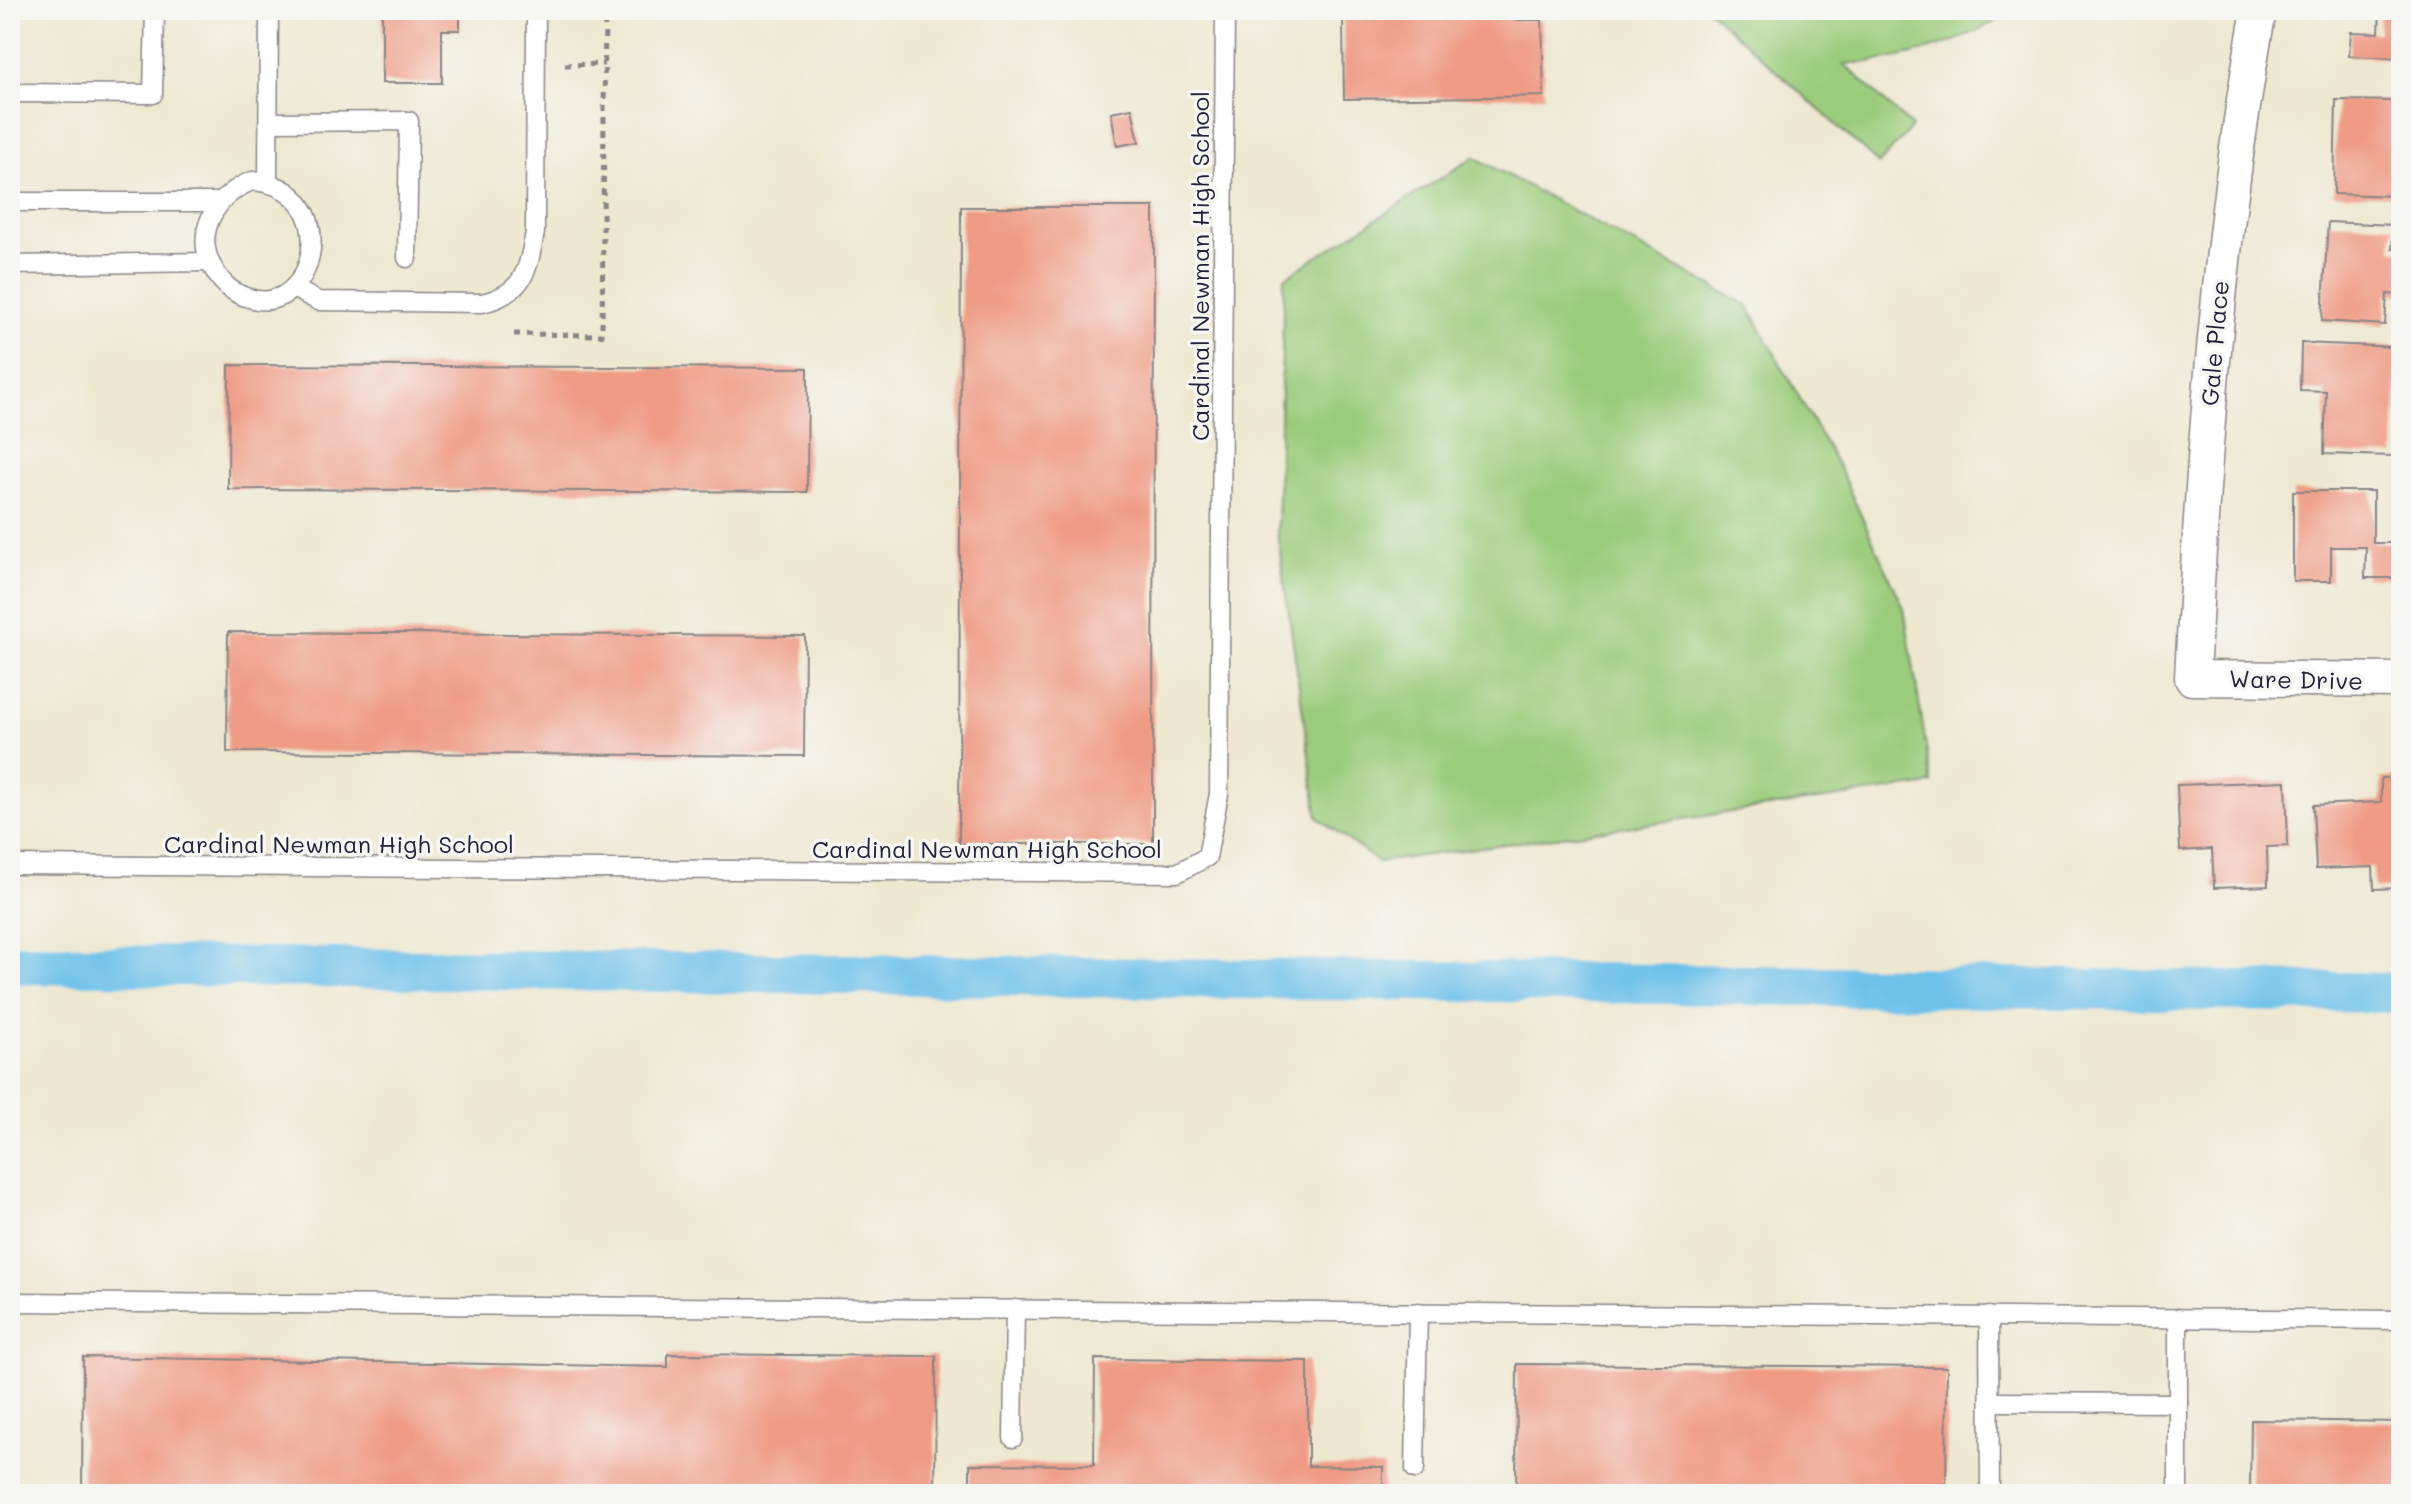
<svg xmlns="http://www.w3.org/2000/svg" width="2411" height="1504" font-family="Mali,sans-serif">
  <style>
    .green { fill: #9bcc7b; stroke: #5e775b; stroke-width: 2 }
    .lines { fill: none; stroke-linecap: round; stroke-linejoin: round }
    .canal { stroke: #6ec1ea; stroke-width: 40 }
    .building { fill: #ef9b86 }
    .service-casing { stroke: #888586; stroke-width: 21 }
    .minor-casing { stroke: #888586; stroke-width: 37 }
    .path { stroke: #888586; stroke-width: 5; stroke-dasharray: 6 6; stroke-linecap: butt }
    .service { stroke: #fff; stroke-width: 18 }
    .minor { stroke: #fff; stroke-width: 34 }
    .labels { text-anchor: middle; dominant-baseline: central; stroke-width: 7; stroke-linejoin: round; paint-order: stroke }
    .street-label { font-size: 24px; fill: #22223b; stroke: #f6f6f2 }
  </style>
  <rect width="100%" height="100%" fill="#f6f6f2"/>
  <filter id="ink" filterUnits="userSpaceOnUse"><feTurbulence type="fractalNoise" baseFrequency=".0125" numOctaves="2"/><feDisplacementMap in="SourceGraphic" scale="16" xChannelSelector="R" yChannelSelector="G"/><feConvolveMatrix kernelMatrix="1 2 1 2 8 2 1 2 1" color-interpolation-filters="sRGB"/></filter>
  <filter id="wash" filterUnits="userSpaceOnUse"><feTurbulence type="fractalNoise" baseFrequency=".006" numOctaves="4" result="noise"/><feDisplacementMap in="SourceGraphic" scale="32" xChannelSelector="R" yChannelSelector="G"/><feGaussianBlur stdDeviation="1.8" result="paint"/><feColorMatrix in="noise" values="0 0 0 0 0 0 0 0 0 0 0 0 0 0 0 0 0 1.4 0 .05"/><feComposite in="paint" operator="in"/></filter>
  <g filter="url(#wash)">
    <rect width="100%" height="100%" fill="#eee8d0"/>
    <g class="green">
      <path d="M1709,10H1813L1853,15L1895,10H2014C1962,44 1905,61 1844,64L1912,127L1879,164Z"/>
      <polygon points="1474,157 1748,306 1840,470 1904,608 1932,784 1378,862 1318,818 1277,531 1284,278"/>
    </g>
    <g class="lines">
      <polyline class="canal" points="10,964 2401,993"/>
    </g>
    <g id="blocks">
      <g class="building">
        <polygon points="382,10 460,10 460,30 442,30 442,83 382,83"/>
        <polygon points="1325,10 1516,10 1516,20 1542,20 1544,96 1344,99 1343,18 1325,18"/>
        <polygon points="2380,10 2401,10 2401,58 2349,56 2351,32 2379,33"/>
        <polygon points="2336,100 2401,101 2401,196 2334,194"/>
        <polygon points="1132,108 1139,142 1117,146 1111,112"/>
        <polygon points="961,207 1154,207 1153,844 959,844"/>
        <polygon points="2328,222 2394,225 2392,249 2401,250 2401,295 2387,294 2385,325 2322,321"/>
        <polygon points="2301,343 2398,347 2394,456 2324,454 2326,391 2300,390"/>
        <polygon points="229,365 808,368 807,492 228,489"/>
        <polygon points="2293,491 2373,491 2373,543 2401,543 2401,578 2365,578 2366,547 2331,547 2331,581 2293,581"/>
        <polygon points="228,632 805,636 804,756 227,752"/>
        <polygon points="2401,777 2401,888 2374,889 2373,867 2316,869 2313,805 2381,802 2381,778"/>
        <polygon points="2286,781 2288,846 2267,847 2268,886 2214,888 2212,849 2180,851 2177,785"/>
        <polygon points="668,1354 936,1356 935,1494 82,1494 83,1357 668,1367"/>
        <polygon points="1095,1359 1308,1361 1308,1466 1383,1467 1383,1494 970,1494 970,1464 1094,1465"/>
        <polygon points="1517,1364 1947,1367 1946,1494 1516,1494"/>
        <polygon points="2251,1420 2401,1422 2401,1494 2250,1494"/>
      </g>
    </g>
  </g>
  <g filter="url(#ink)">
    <use href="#blocks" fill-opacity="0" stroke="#888586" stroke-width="2"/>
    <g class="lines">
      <defs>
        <g id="service">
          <polyline points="10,93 153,94 155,10"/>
          <polyline points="269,122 409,121 407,258"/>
          <path d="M252,181C346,187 316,320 249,298C232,293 222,284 213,268C192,231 218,194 252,181Z"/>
          <polyline points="268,182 269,10"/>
          <polyline points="10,202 218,202"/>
          <polyline points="10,265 209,262"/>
          <path d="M293,288L318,301L482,303C524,293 528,271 535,232L536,10"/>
          <polyline points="10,865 1177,873 1207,857 1219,794 1225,10"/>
          <polyline points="10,1302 2401,1320"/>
          <polyline points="1989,1316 1990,1494"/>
          <polyline points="1990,1402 2178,1403"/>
          <polyline points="1013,1438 1015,1309"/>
          <polyline points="1415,1469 1418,1312"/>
          <polyline points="2178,1494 2178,1318"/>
        </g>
        <path id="minor" d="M2259,10C2219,231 2203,454 2192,678L2401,680"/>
      </defs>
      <use href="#service" class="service-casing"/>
      <use href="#minor" class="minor-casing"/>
      <g class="path">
        <polyline points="565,65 604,64"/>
        <polyline points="514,334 602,335 605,10"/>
      </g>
      <use href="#service" class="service"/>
      <use href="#minor" class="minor"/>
    </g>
  </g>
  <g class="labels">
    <g class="street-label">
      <text transform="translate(1199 266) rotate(-90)">Cardinal Newman High School</text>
      <text transform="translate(2214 343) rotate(-85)">Gale Place</text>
      <text transform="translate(2296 679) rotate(1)">Ware Drive</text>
      <text x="339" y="843">Cardinal Newman High School</text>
      <text x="987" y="848">Cardinal Newman High School</text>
    </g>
  </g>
  <rect width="2411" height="1504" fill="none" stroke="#f6f6f2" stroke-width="40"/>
</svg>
